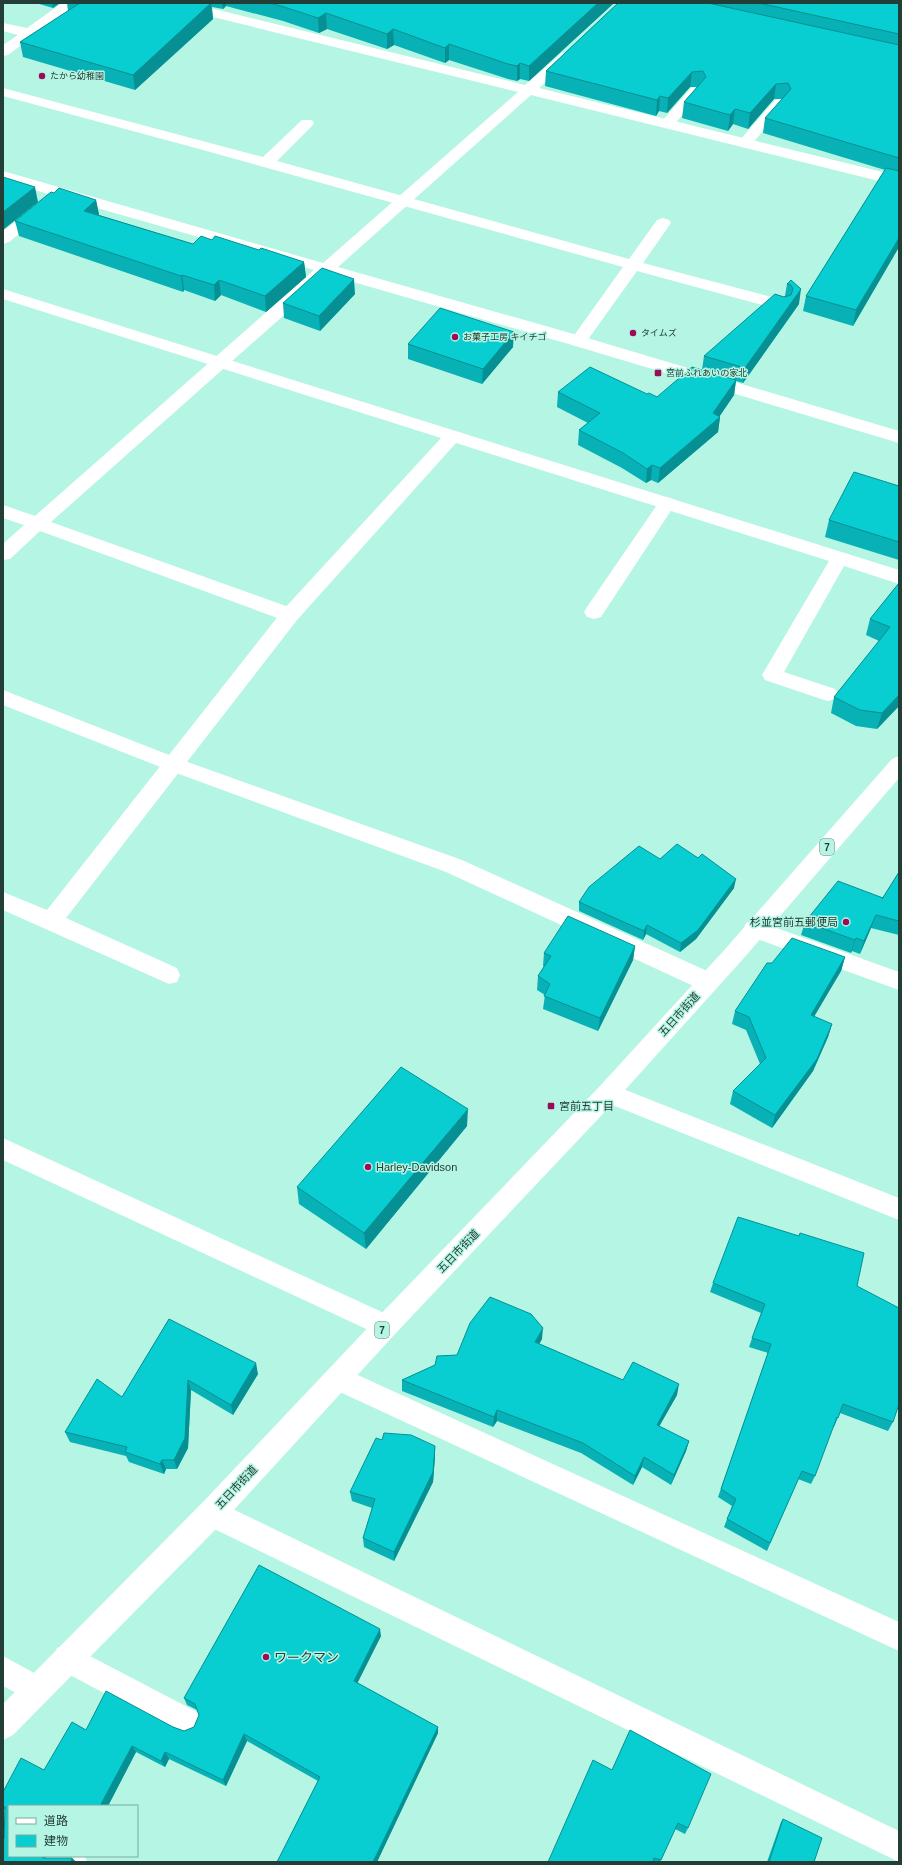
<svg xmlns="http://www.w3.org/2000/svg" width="902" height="1865" font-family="Helvetica,'Noto Sans JP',sans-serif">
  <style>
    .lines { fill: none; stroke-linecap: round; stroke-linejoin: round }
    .lane { fill: #fff; fill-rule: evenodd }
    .street { fill: #fff; fill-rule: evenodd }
    .primary { fill: #fff; fill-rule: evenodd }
    .wall { fill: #07b1b5 }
    .shaded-wall { fill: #069093 }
    .building { fill: #08ced2; stroke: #069093 }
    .poi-dot { fill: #9c0a58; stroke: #b5f5e4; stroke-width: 1.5 }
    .labels { text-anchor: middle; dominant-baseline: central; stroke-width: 3; stroke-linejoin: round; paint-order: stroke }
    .far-poi-label { font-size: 9px; fill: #233d37; stroke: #b5f5e4; text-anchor: start }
    .shield { fill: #b5f5e4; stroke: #4f746b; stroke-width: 1 }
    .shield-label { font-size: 10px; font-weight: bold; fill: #233d37 }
    .poi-label { font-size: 11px; fill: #233d37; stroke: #b5f5e4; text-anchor: start }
    .street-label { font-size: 11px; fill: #233d37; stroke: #b5f5e4 }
    .near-poi-label { font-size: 13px; fill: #233d37; stroke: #b5f5e4; text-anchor: start }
  </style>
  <rect width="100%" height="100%" fill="#b5f5e4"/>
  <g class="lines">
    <g class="lane">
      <polygon points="696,87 701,88 703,91 701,94 672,127 662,127 660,124 662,121 691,88"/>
      <polygon points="3,88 263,157 302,120 312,120 314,123 312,126 277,161 629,259 657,220 663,218 669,220 671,223 643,263 787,301 789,305 787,309 781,310 637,271 584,345 578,346 572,345 570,341 623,267 192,147 3,96"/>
      <polygon points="780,99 785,100 787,103 785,106 750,146 745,148 740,146 737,143 740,140 775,100"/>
      <polygon points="40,205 46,207 48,210 46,213 9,242 3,244 3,231 34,207"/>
      <polygon points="3,289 899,570 899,584 844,566 784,672 835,689 838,694 835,699 828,701 821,699 765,680 762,675 829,561 456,443 297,620 66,918 177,968 180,975 177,982 169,984 3,910 3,892 47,910 283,610 441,438 3,299"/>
      <polygon points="338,1366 899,1622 899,1651 329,1387 325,1378 329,1369"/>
      <polygon points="212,1499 899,1831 899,1862 202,1523 198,1513 202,1503"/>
      <polygon points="67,1644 197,1712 201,1722 197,1732 187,1736 177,1732 57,1668 53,1658 57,1648"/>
    </g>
    <g class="street">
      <polygon points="62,3 78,3 8,55 3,56 3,45 18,35 3,31 3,23 27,28"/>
      <polygon points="166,3 190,3 525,85 562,53 572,53 574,56 572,59 539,88 899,176 899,186 531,95 338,267 584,337 899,431 899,443 572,345 329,275 51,522 297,610 300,615 297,620 290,622 283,620 40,531 10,559 3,560 3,544 24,525 3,518 3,505 35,516 314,270 3,181 3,171 323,263 518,92 168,6"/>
      <polygon points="667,497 673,499 676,503 601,617 594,619 587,617 584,612 587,607 661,499"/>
      <polygon points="3,690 182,760 462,860 716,975 719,982 716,989 708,991 700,989 446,872 168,770 3,705"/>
      <polygon points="754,920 899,972 899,990 746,935 743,929 746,923"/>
      <polygon points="608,1083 899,1198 899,1220 600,1100 596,1093 600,1086"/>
      <polygon points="3,1138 395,1318 399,1326 395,1334 386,1338 377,1334 3,1160"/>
      <polygon points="3,1656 47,1680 51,1690 47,1700 37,1704 3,1686"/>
      <polygon points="46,1856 85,1856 87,1862 48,1862"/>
    </g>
    <polygon class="primary" points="899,756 899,778 743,959 616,1100 395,1334 222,1523 13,1735 3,1740 3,1704 202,1503 377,1318 600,1086 727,947 892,759"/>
  </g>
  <g class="wall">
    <polygon points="36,3 60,3 53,8"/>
    <polygon points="67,3 614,3 529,81 520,79 517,81 508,79 449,60 445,63 394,45 387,49 327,29 319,33 283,21 226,6 223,9 212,7 213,19 135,90 23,57 20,42 68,11"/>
    <polygon points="618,3 899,3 899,247 853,326 803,311 806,296 885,170 763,133 765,118 782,99 774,99 748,129 733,124 728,131 682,118 684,102 697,87 690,87 667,113 659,111 656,116 545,86 546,71"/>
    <polygon points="54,193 96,200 99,215 193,244 212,240 259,250 304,262 306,277 266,312 221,295 215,301 184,290 183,292 19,236 15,221"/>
    <polygon points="791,280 799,304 743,383 736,381 734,395 719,417 720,417 718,432 658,483 651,480 646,483 622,468 578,445 579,430 588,423 557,407 558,392 647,394 657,397 702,370 704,356 785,296 787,284"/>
    <polygon points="355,294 320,331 284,318 283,303"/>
    <polygon points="408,344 513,347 482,384 408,359"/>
    <polygon points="899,486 899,560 825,537 829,520"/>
    <polygon points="899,583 899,706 877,729 856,726 831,713 834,697 879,641 866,635 870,619"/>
    <polygon points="660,859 734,888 696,939 680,952 646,934 643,940 579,911 579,902"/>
    <polygon points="899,872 899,935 871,928 860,954 852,951 851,953 801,935 805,922 883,898"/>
    <polygon points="635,946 633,960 598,1031 543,1009 545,995 537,990 538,976 544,967 543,966 544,953"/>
    <polygon points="845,957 841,971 814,1017 832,1024 828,1037 813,1071 772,1128 730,1104 733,1091 760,1064 746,1030 732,1024 735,1011"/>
    <polygon points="467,1126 366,1249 299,1204 297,1187"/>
    <polygon points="713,1283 857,1286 893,1422 888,1431 840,1413 834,1427 833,1426 815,1476 811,1484 798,1479 767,1551 724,1527 732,1506 718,1497 768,1353 749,1347 761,1313 710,1292"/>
    <polygon points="169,1319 258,1374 233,1415 191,1390 188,1448 177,1469 166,1469 164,1474 129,1462 126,1456 70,1442 65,1432 122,1397"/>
    <polygon points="542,1339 539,1344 623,1380 677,1395 659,1427 689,1441 686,1451 671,1485 642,1467 633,1485 581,1453 497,1421 493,1427 402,1391 402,1380 457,1355"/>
    <polygon points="435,1456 433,1482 394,1561 364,1547 363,1538 372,1508 352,1501 350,1492"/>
    <polygon points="381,1636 357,1683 438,1727 438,1733 377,1862 277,1862 318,1781 247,1741 226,1786 169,1759 165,1767 136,1752 108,1806 9,1806 9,1856 45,1856 46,1858 72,1858 76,1862 3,1862 4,1839 5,1810 3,1809 3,1792 44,1770 86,1730 173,1727 184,1731 194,1727 199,1715 197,1710 187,1705 184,1698"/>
    <polygon points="612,1770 688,1828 685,1834 675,1829 660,1862 548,1862"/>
    <polygon points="783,1819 814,1862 767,1862 781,1822"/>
  </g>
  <g class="shaded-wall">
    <polygon points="52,3 60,3 53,8"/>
    <polygon points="211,3 213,19 135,90 133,75"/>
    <polygon points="222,3 226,3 226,6 223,9"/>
    <polygon points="598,3 614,3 529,81 529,66"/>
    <polygon points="326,13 327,29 319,33 318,18"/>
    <polygon points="393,29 394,45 387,49 387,34"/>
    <polygon points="449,44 449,60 445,63 445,48"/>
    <polygon points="520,63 520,79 517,81 517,66"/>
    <polygon points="692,72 690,87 667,113 668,98"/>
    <polygon points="776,84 774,99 748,129 750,113"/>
    <polygon points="660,96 659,111 656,116 657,100"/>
    <polygon points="735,109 733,124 728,131 730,115"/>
    <polygon points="35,187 38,202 3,230 3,212"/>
    <polygon points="96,200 99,215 84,211"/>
    <polygon points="899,238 899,247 853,326 856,310"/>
    <polygon points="304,262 306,277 266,312 265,296"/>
    <polygon points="182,275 184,290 183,292 181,276"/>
    <polygon points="354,279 355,294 320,331 319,316"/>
    <polygon points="219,280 221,295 215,301 214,285"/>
    <polygon points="801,289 799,304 743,383 745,368"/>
    <polygon points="514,332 513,347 482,384 483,369"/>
    <polygon points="736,380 734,395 717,420 720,417 718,432 658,483 660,468 713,413"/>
    <polygon points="652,465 651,480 646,483 647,469"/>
    <polygon points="899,695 899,706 877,729 882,713"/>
    <polygon points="736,879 734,888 696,939 680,952 681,943"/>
    <polygon points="876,915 871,928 860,954 864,941"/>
    <polygon points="647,925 646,934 643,940 644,931"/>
    <polygon points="856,938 852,951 851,953 855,940"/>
    <polygon points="635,946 633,960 598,1031 600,1018"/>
    <polygon points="845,957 841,971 807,1028 811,1015"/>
    <polygon points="832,1024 828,1037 813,1071 772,1128 775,1115"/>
    <polygon points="468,1109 467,1126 366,1249 364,1233"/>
    <polygon points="543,1328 542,1339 534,1353 535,1342"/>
    <polygon points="256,1363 258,1374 233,1415 231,1405"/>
    <polygon points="188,1380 191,1390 188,1448 177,1469 174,1460"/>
    <polygon points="679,1384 677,1395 654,1435 657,1425"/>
    <polygon points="497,1410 497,1421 493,1427 494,1417"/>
    <polygon points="689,1441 686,1451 671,1485 674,1475"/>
    <polygon points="435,1446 435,1456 433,1482 394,1561 394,1552"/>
    <polygon points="644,1457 642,1467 633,1485 635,1476"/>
    <polygon points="162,1460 166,1469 164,1474 160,1464"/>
    <polygon points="380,1629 381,1636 355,1688 354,1681"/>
    <polygon points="438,1727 438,1733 377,1862 373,1862"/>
    <polygon points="244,1734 247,1741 226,1786 223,1780"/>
    <polygon points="132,1746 136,1752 108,1806 100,1806"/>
    <polygon points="165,1752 169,1759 165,1767 161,1761"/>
    <polygon points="42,1856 45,1856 47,1862 43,1858"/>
    <polygon points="72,1858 76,1862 71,1862"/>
  </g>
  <g class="building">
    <polygon points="80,3 211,3 133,75 20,42"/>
    <polygon points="270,3 598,3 529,66 520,63 517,66 508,64 449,44 445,48 393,29 387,34 326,13 318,18 281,6"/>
    <polygon points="618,3 708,3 899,45 899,158 765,118 791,89 788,83 776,84 750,113 735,109 730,115 684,102 706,77 703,71 692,72 668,98 660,96 657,100 546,71"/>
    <polygon points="759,3 899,3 899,34"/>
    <polygon points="886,168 899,171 899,238 856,310 806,296"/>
    <polygon points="3,177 35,187 3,212"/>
    <polygon points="59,188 96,200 84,211 193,244 201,236 212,240 215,236 259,250 261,248 304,262 265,296 219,280 214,285 182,275 181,276 15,221 51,192 54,193"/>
    <polygon points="322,268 354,279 319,316 283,303"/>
    <polygon points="791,280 801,289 745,368 704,356 775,294 784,297 791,295 793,289 791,285 787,284"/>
    <polygon points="440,308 514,332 483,369 408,344"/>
    <polygon points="590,367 647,394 649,393 657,397 692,367 736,380 713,413 720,417 660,468 652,465 647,469 623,453 579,430 600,413 558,392"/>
    <polygon points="854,472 899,486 899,542 829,520"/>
    <polygon points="899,583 899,695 882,713 860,710 834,697 890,627 870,619"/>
    <polygon points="677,844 698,858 702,854 736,879 698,930 681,943 647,925 644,931 579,902 589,887 639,846 660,859"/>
    <polygon points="899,872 899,921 876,915 864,941 856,938 855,940 805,922 838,881 883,898 882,899"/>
    <polygon points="568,916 635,946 600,1018 544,996 550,984 538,976 551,956 544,953"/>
    <polygon points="792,938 845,957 811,1015 832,1024 817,1059 775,1115 733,1091 766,1058 749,1017 735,1011 767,963 772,963"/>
    <polygon points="401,1067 468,1109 364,1233 297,1187"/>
    <polygon points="738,1217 799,1236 800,1233 864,1253 857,1286 899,1308 899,1404 893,1422 843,1404 838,1418 837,1417 815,1476 802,1471 770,1543 727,1519 736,1499 721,1489 771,1344 752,1338 765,1304 713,1283"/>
    <polygon points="490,1297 531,1314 543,1328 535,1342 623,1380 633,1362 679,1384 657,1425 689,1441 674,1475 644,1457 635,1476 583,1443 497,1410 494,1417 402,1380 435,1365 437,1356 457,1355 470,1323"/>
    <polygon points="169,1319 256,1363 231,1405 188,1380 185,1438 174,1460 162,1460 160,1464 125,1452 127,1447 65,1432 97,1379 122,1397"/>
    <polygon points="384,1433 411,1435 435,1446 433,1472 394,1552 363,1538 375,1499 350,1492 376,1438 382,1440"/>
    <polygon points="259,1565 380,1629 354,1681 438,1727 373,1862 277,1862 320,1777 244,1734 223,1780 165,1752 161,1761 132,1746 100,1806 9,1806 9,1856 42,1856 43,1858 72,1858 71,1862 3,1862 3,1838 4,1839 5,1807 3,1806 3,1792 21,1758 44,1770 72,1722 86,1730 106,1691 173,1727 184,1731 194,1727 199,1715 195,1704 184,1698"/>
    <polygon points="630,1730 711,1774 688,1828 678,1823 661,1860 654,1858 653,1862 548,1862 593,1760 612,1770"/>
    <polygon points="783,1819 822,1838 814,1862 769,1862"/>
  </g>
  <g class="poi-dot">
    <circle cx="42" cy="76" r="4"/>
    <circle cx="633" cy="333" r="4"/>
    <circle cx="455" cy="337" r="4"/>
    <rect x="654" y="369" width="8" height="8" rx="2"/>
    <circle cx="846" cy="922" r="4"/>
    <rect x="547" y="1102" width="8" height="8" rx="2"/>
    <circle cx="368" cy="1167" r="4"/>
    <circle cx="266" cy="1657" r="4"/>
  </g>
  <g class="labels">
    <g class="far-poi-label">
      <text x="50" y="76">たから幼稚園</text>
      <text x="641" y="333">タイムズ</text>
      <text x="463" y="337">お菓子工房 キイチゴ</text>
      <text x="666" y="373">宮前ふれあいの家北</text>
    </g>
    <g class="shield">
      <rect x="820" y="839" width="14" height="16" rx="3"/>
      <rect x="375" y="1322" width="14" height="16" rx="3"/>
    </g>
    <g class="shield-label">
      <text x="827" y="847">7</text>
      <text x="382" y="1330">7</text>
    </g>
    <g class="poi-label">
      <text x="838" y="922" text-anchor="end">杉並宮前五郵便局</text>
      <text x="559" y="1106">宮前五丁目</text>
      <text x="376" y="1167">Harley-Davidson</text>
    </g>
    <g class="street-label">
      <text transform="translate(679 1014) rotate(-48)">五日市街道</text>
      <text transform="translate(458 1251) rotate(-46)">五日市街道</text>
      <text transform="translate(236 1487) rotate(-47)">五日市街道</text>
    </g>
    <g class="near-poi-label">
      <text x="274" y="1657">ワークマン</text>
    </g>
  </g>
  <rect width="902" height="1865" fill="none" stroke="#233d37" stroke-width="8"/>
  <rect x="8" y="1805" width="130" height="52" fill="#b5f5e4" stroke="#7bab9f"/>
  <rect x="16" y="1818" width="20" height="6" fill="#ffffff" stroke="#7bab9f"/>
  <text x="44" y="1825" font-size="12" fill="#233d37">道路</text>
  <rect x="16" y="1835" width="20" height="12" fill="#08ced2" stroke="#7bab9f"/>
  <text x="44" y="1845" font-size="12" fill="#233d37">建物</text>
</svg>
